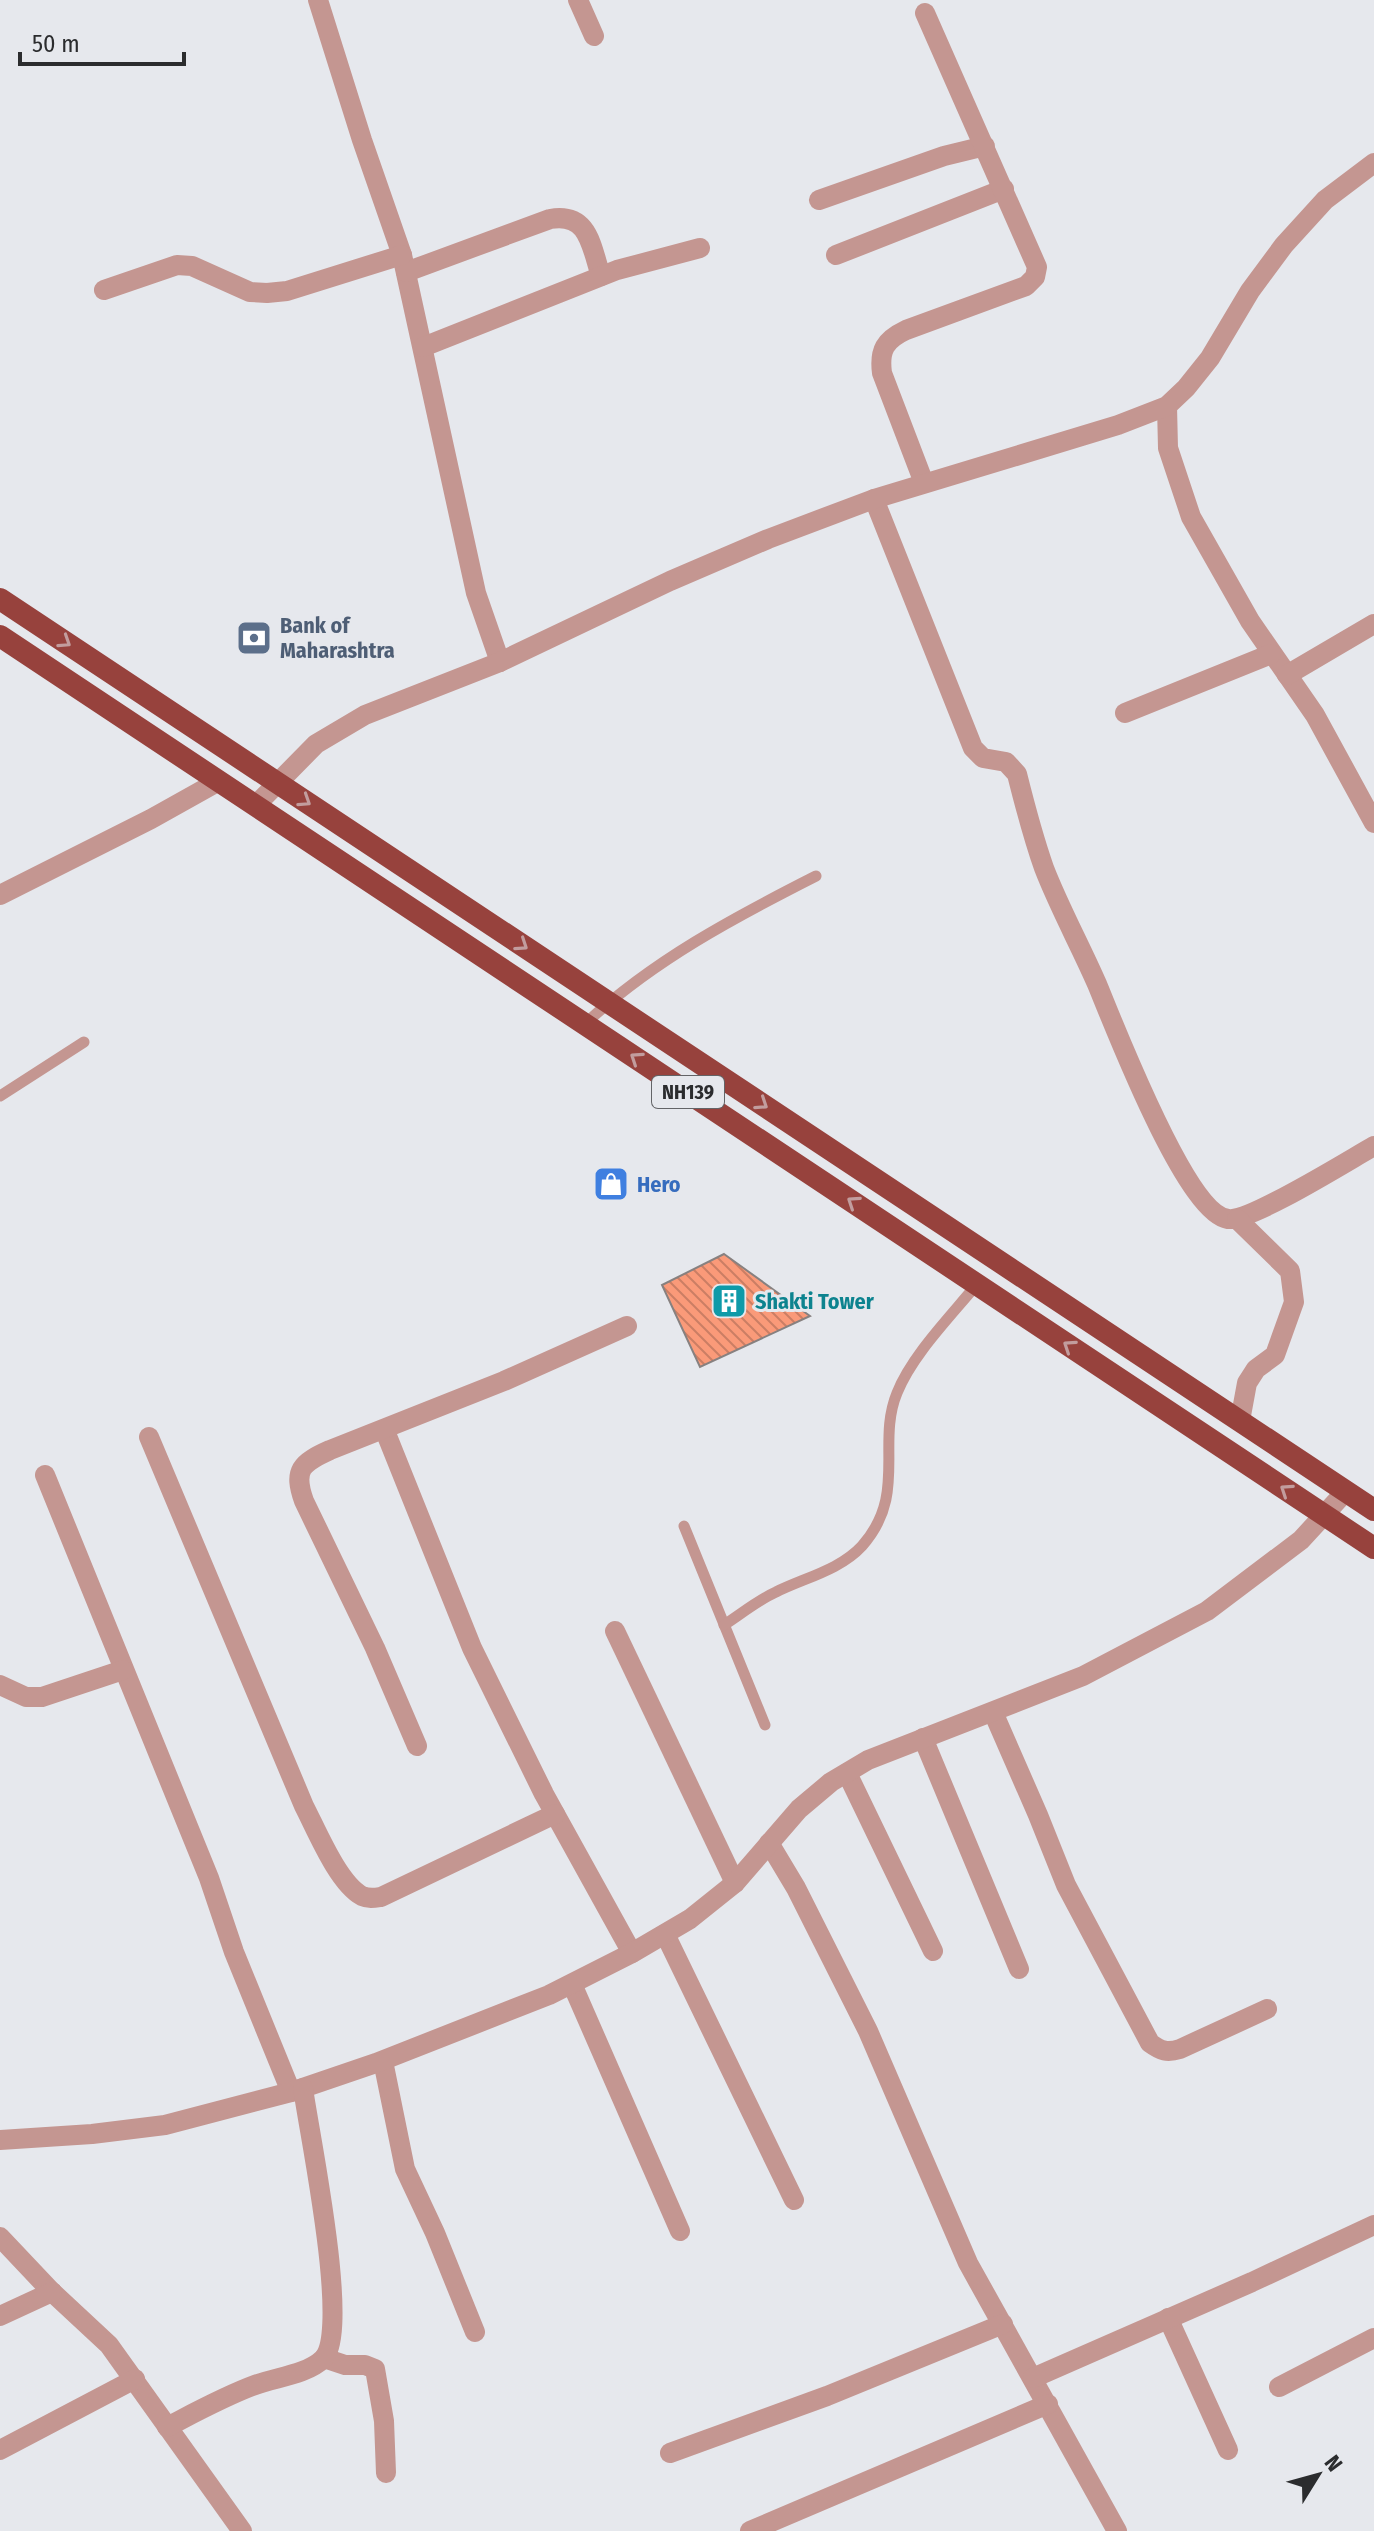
<svg xmlns="http://www.w3.org/2000/svg" width="1374" height="2531" font-family="'Fira Sans Condensed',sans-serif">
  <style>
    .building { fill: url(#building-back-hatch); stroke: #878180; stroke-width: 2 }
    .lines { fill: none; stroke-linecap: round; stroke-linejoin: round }
    .service { stroke: #c49691; stroke-width: 11 }
    .minor { stroke: #c49691; stroke-width: 20 }
    .trunk { stroke: #97423d; stroke-width: 22 }
    .oneway { stroke: #c29d9e }
    .labels { text-anchor: middle; dominant-baseline: central; stroke-width: 6; stroke-linejoin: round; paint-order: stroke }
    .shield { fill: #e6e8ed; stroke: #636467; stroke-width: 2 }
    .shield-label { font-size: 20px; font-weight: bold; fill: #2b2c2e }
    .service-label { font-size: 22px; font-weight: bold; fill: #4e5e75; stroke: #e6e8ed; text-anchor: start }
    .shop-label { font-size: 22px; font-weight: bold; fill: #366cbe; stroke: #e6e8ed; text-anchor: start }
    .culture-label { font-size: 22px; font-weight: bold; fill: #0d838f; stroke: #e6e8ed; text-anchor: start }
  </style>
  <defs>
    <pattern id="building-back-hatch" width="6" height="6" patternUnits="userSpaceOnUse" patternTransform="scale(2)"><rect width="6" height="6" fill="#fa9a79"/><path d="M-1 5l2 2M0 0l6 6M5-1l2 2" fill="none" stroke="#cb7e64"/></pattern>
  </defs>
  <rect width="100%" height="100%" fill="#e6e8ed"/>
  <polygon class="building" points="724,1254 810,1316 700,1367 662,1285"/>
  <g class="lines">
    <g class="service">
      <path d="M585,1024C652,961 735,917 816,876"/>
      <polyline points="0,1096 84,1042"/>
      <polyline points="684,1526 765,1725"/>
      <path d="M724,1625C741,1614 758,1600 776,1592C804,1578 840,1570 862,1546C908,1494 876,1444 897,1393C912,1355 951,1316 977,1284"/>
    </g>
    <g class="minor">
      <polyline points="318,0 362,140 402,255 476,593 500,662"/>
      <polyline points="578,0 594,36"/>
      <polyline points="819,200 944,156 985,146"/>
      <polyline points="836,255 1004,189"/>
      <path d="M406,272L550,219C589,212 591,246 601,276"/>
      <polyline points="104,290 177,265 192,266 250,292 267,293 287,291 402,255"/>
      <polyline points="423,347 617,270 700,248"/>
      <polyline points="1167,406 1168,448 1191,517 1250,621 1315,715 1374,823"/>
      <path d="M924,483L882,373C879,350 885,340 906,330L1026,286L1035,277L1037,267L925,13"/>
      <path d="M874,499L973,748L983,758L1006,762L1017,774C1025,806 1033,837 1044,868C1059,907 1080,945 1097,984C1114,1025 1186,1213 1228,1219C1250,1222 1349,1160 1374,1146"/>
      <polyline points="1287,675 1374,624"/>
      <polyline points="1125,713 1271,654"/>
      <polyline points="256,805 316,744 365,715 500,662 670,581 768,539 874,499 1118,425 1167,406 1186,388 1210,358 1250,291 1284,245 1325,200 1374,163"/>
      <polyline points="0,895 151,819 219,781"/>
      <polyline points="1237,1219 1290,1271 1294,1302 1275,1355 1256,1369 1247,1383 1240,1421"/>
      <polyline points="385,1431 472,1648 544,1794 632,1953"/>
      <path d="M149,1437L304,1806C317,1831 338,1883 362,1896C369,1899 374,1898 381,1897L555,1814"/>
      <polyline points="45,1475 209,1878 234,1952 291,2092"/>
      <polyline points="615,1631 735,1883"/>
      <polyline points="0,1685 26,1697 42,1697 123,1670"/>
      <path d="M993,1712L1038,1815L1066,1885L1150,2043C1161,2051 1167,2053 1180,2049L1267,2009"/>
      <polyline points="923,1738 1019,1969"/>
      <path d="M417,1746L375,1648L304,1501C293,1470 301,1463 330,1450L504,1381L627,1326"/>
      <polyline points="847,1773 933,1951"/>
      <polyline points="769,1843 796,1888 868,2031 968,2263 1117,2531"/>
      <polyline points="665,1934 794,2200"/>
      <polyline points="572,1984 680,2231"/>
      <polyline points="383,2061 405,2169 435,2233 475,2332"/>
      <polyline points="0,2140 92,2134 165,2125 291,2092 376,2063 549,1995 632,1953 690,1919 735,1883 799,1809 831,1782 868,1760 1083,1676 1207,1611 1301,1540 1346,1491"/>
      <polyline points="0,2237 52,2292 109,2345 242,2531"/>
      <polyline points="0,2316 52,2292"/>
      <polyline points="1168,2318 1228,2450"/>
      <polyline points="324,2358 345,2365 365,2365 375,2369 384,2421 386,2473"/>
      <polyline points="1033,2378 1252,2282 1374,2225"/>
      <polyline points="1279,2387 1374,2338"/>
      <path d="M167,2427C196,2412 225,2396 255,2385C276,2377 306,2375 323,2359C351,2331 309,2133 303,2088"/>
      <polyline points="0,2450 135,2379"/>
      <polyline points="670,2453 827,2396 1003,2324"/>
      <polyline points="750,2531 1048,2404"/>
    </g>
    <g class="trunk">
      <polyline points="0,599 1374,1510"/>
      <polyline points="0,636 1374,1548"/>
    </g>
  </g>
  <defs><path id="oneway-chevron" d="M-2-3.5L2.5 0L-2 3.5" fill="none" stroke-width="1.6" stroke-linecap="round" stroke-linejoin="round" transform="scale(2)"/></defs>
  <g class="oneway">
    <use href="#oneway-chevron" transform="translate(65 642) rotate(33)"/>
    <use href="#oneway-chevron" transform="translate(305 801) rotate(33)"/>
    <use href="#oneway-chevron" transform="translate(522 945) rotate(34)"/>
    <use href="#oneway-chevron" transform="translate(636 1058) rotate(-146)"/>
    <use href="#oneway-chevron" transform="translate(762 1104) rotate(34)"/>
    <use href="#oneway-chevron" transform="translate(853 1202) rotate(-146)"/>
    <use href="#oneway-chevron" transform="translate(1069 1346) rotate(-146)"/>
    <use href="#oneway-chevron" transform="translate(1286 1490) rotate(-146)"/>
  </g>
  <defs>
    <symbol id="bank-square" viewBox="-11 -11 22 22"><rect x="-9" y="-9" width="18" height="18" rx="4" fill="#5c6f8a" stroke="#e6e8ed"/><path d="M-6-4H6V4H-6ZM0-2.3a2.3 2.3 0 1 0 0 4.6a2.3 2.3 0 1 0 0-4.6Z" fill="#fff"/></symbol>
    <symbol id="shop-square" viewBox="-11 -11 22 22"><rect x="-9" y="-9" width="18" height="18" rx="4" fill="#3f7fe0" stroke="#e6e8ed"/><path d="M-5-2.5h2.3a2.7 3.5 0 0 1 5.4 0H5L5.5 6h-11ZM-1.5-2.5h3a1.5 2.3 0 0 0-3 0Z" fill="#fff"/></symbol>
    <symbol id="building-square" viewBox="-11 -11 22 22"><rect x="-9" y="-9" width="18" height="18" rx="4" fill="#0f9aa8" stroke="#e6e8ed"/><path d="M-4-6H4V6H1V3H-1V6H-4ZM-2.5-4.3h1.7v1.8h-1.7ZM.8-4.3h1.7v1.8H.8ZM-2.5-1h1.7V.8h-1.7ZM.8-1h1.7V.8H.8Z" fill="#fff"/></symbol>
  </defs>
  <g fill-rule="evenodd">
    <use href="#bank-square" x="234" y="618" width="40" height="40"/>
    <use href="#shop-square" x="591" y="1164" width="40" height="40"/>
    <use href="#building-square" x="709" y="1281" width="40" height="40"/>
  </g>
  <g class="labels">
    <rect class="shield" x="652" y="1076" width="72" height="32" rx="6"/>
    <g class="shield-label">
      <text x="688" y="1092">NH139</text>
    </g>
    <g class="service-label">
      <text x="280" y="625">Bank of<tspan x="280" dy="25">Maharashtra</tspan></text>
    </g>
    <g class="shop-label">
      <text x="637" y="1184">Hero</text>
    </g>
    <g class="culture-label">
      <text x="755" y="1301">Shakti Tower</text>
    </g>
  </g>
  <g transform="translate(1318 2475) rotate(53)" stroke="#e6e8ed" stroke-width="6" paint-order="stroke">
  <path d="M0-6L14 30L0 20L-14 30Z" fill="#2b2c2e"/>
  <text y="-12" font-size="22" font-weight="bold" text-anchor="middle" fill="#2b2c2e">N</text>
  </g>
  <path d="M20 52v12h164v-12" fill="none" stroke="#2b2c2e" stroke-width="4"/>
  <text x="32" y="52" font-size="24" fill="#2b2c2e" stroke="#e6e8ed" stroke-width="6" paint-order="stroke">50 m</text>
</svg>
